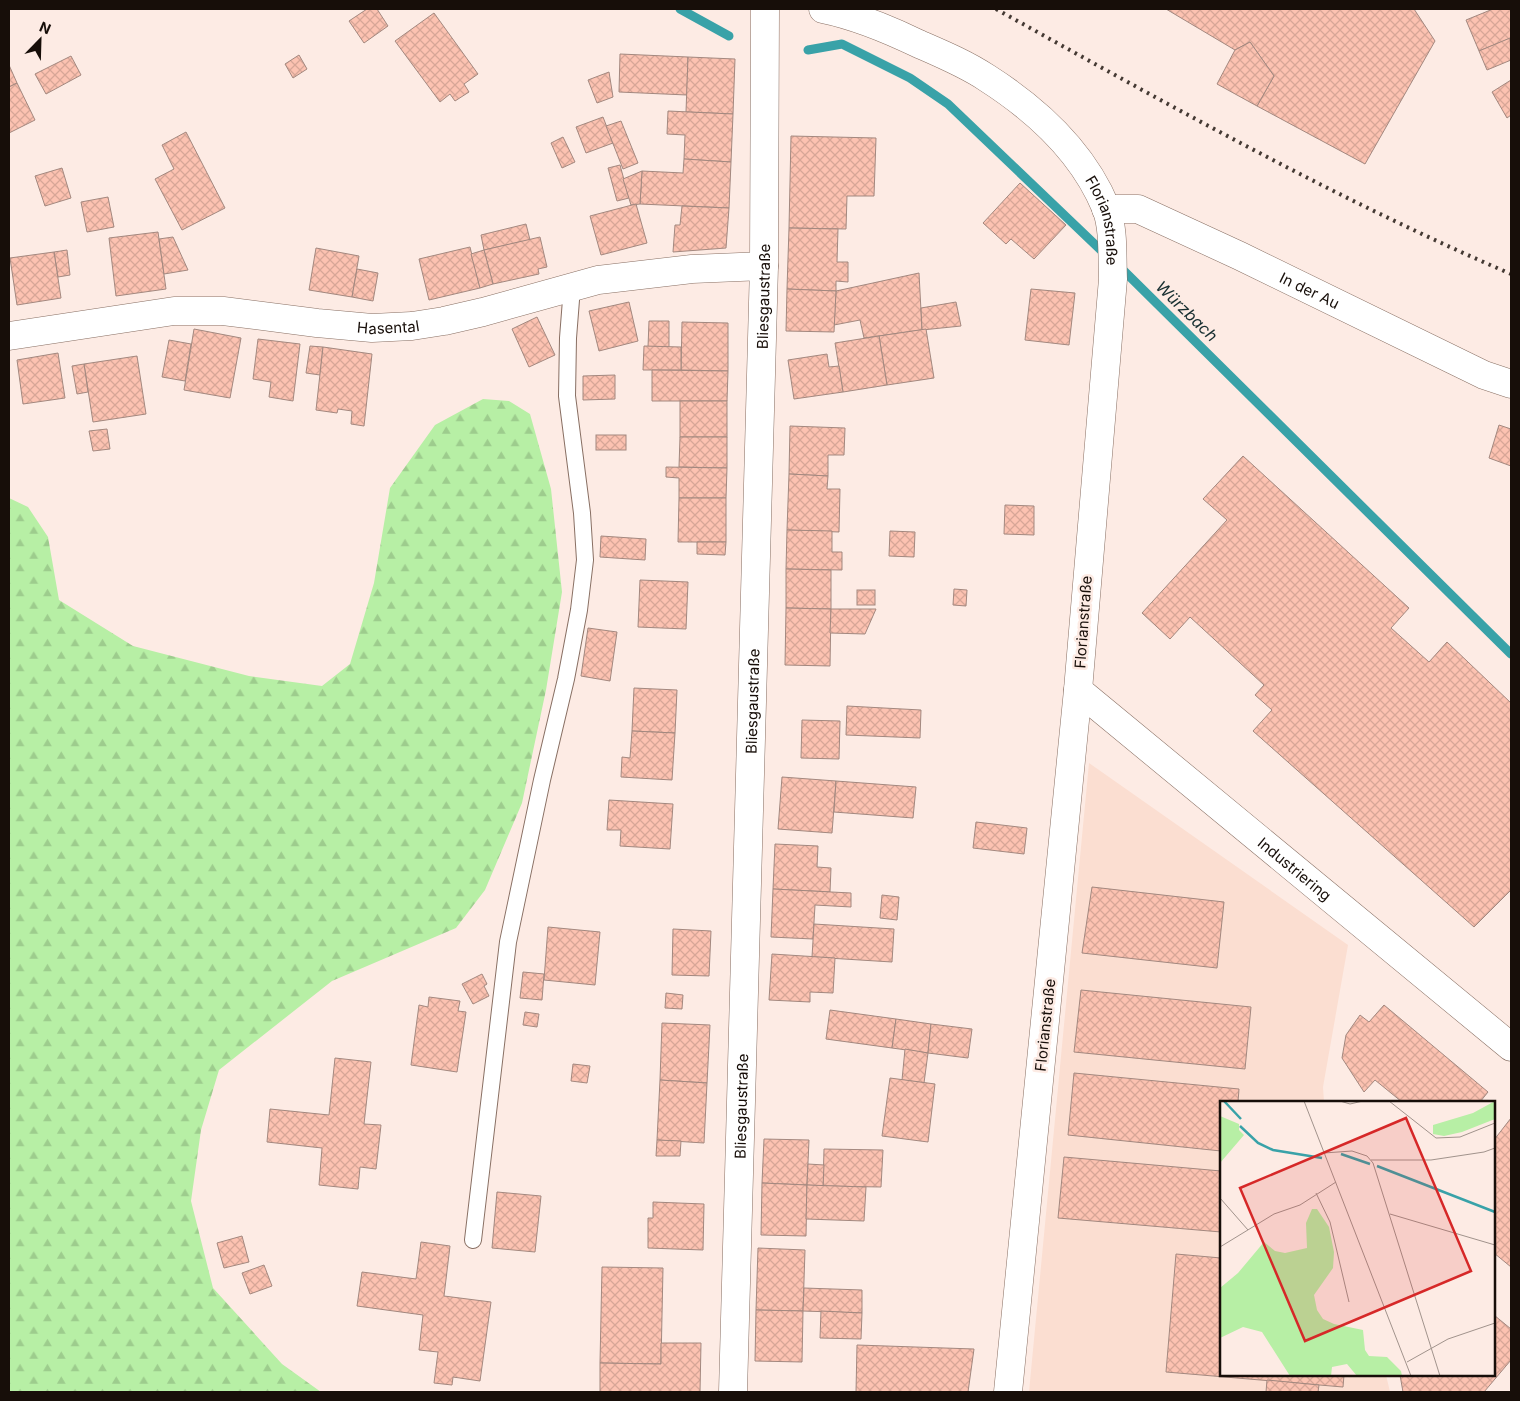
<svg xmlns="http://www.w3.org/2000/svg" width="1520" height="1401" font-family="Inter,sans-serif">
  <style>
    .built { fill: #fbded1 }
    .forest { fill: url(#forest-firs) }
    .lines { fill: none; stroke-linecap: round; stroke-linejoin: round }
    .stream { stroke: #39a2a8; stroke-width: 9 }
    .building { fill: url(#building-cross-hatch); stroke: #a3887f }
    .lane-casing { stroke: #886f63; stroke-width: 18 }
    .street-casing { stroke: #886f63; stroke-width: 29 }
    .secondary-casing { stroke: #886f63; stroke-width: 29 }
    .lane { stroke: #fff; stroke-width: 16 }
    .street { stroke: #fff; stroke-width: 28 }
    .secondary { stroke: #fff; stroke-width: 28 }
    .rail { stroke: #443933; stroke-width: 4; stroke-dasharray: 2.5 5; stroke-linecap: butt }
    .labels { text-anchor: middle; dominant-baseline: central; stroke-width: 5; stroke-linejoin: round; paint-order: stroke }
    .street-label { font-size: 15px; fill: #170e09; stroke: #fdebe4 }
    .water-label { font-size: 16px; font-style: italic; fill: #172e30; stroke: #fdebe4 }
    .inset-river { fill: none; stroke: #39a2a8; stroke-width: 2.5 }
    .inset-road { fill: none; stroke: #a1938c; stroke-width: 1 }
    .view { fill: #d62828; fill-opacity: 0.15; stroke: #d62828; stroke-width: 2.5 }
    .inset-edge { fill: none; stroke: #170e09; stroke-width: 2.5 }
  </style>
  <defs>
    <pattern id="forest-firs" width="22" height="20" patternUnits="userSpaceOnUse" patternTransform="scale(1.25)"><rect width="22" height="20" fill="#b7efa5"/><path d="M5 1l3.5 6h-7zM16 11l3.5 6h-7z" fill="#9dcc8d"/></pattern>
    <pattern id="building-cross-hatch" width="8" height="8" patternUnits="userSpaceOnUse" patternTransform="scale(1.25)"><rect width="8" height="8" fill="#fcc2b1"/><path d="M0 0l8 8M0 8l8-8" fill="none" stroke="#d7a697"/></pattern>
  </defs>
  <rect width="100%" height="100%" fill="#fdebe4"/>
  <polygon class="built" points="1089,763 1348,945 1323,1087 1324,1102 1221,1102 1221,1375 1386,1375 1390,1392 1029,1392"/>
  <polygon class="forest" points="483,399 509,401 530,414 551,489 562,592 546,690 522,803 485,890 456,928 332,981 219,1070 201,1130 191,1201 213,1288 282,1364 321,1392 9,1392 9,498 28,507 48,537 59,600 133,646 249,676 322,686 350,664 374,583 390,488 435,425"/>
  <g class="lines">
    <g class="stream">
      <polyline points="680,9 729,36"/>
      <polyline points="808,50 842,44 910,78 948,104 1106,255"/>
      <polyline points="1118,265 1511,654"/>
    </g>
  </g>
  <g class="building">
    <polygon points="367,9 377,9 388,26 364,43 349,21"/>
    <polygon points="1166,9 1414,9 1435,41 1365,164 1257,106 1274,76 1250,42 1235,50"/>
    <polygon points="1493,9 1511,9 1511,38 1479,51 1466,20"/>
    <polygon points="434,13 478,74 464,84 469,92 455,101 450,94 440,102 395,41"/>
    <polygon points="1510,38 1511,60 1487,70 1479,51"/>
    <polygon points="1250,42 1274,76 1257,106 1217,84 1235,50"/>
    <polygon points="620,54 688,57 687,95 619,92"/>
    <polygon points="299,55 307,69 293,78 285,64"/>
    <polygon points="71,56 81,75 46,94 35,74"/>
    <polygon points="688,57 735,59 733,114 686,112"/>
    <polygon points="9,65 17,83 9,87"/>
    <polygon points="609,72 613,97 597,103 588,80"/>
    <polygon points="1511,80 1511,115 1507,118 1492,92"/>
    <polygon points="17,83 35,120 9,133 9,87"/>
    <polygon points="668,111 733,114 731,162 684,159 685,135 667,134"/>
    <polygon points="603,117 613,143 586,153 576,127"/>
    <polygon points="621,121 638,163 623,169 606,126"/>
    <polygon points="186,132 225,208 182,230 155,179 174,169 162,145"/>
    <polygon points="791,136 876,138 874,196 847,196 846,229 789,228"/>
    <polygon points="563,137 575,162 562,168 551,143"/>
    <polygon points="684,159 731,162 729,208 640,204 642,171 683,173"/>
    <polygon points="620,165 629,198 617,201 608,168"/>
    <polygon points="62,168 71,198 45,206 35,176"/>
    <polygon points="642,171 640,204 631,205 623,179"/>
    <polygon points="1020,183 1066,225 1034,259 1011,239 1006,244 983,223"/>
    <polygon points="108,197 114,227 87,232 81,202"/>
    <polygon points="636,204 647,243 601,255 590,216"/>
    <polygon points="682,206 729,208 726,248 673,252 675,225 680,225"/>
    <polygon points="526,224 530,240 484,250 481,235"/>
    <polygon points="789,228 838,229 837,262 848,262 848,282 836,281 836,291 787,289"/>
    <polygon points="158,232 166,289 116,296 109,238"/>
    <polygon points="173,237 188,270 164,274 159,239"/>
    <polygon points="540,237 547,267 538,269 539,274 493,284 484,250"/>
    <polygon points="470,247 480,288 429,300 419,259"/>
    <polygon points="316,248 359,256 352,297 309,290"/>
    <polygon points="67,250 70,275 58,277 54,252"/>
    <polygon points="484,250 493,284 480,288 471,254"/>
    <polygon points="54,252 61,298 17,305 10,258"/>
    <polygon points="357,269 378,273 373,301 352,297"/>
    <polygon points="919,273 922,330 864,338 860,320 834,325 836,291"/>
    <polygon points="787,289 836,291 834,332 786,331"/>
    <polygon points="1031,289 1075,293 1069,345 1025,340"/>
    <polygon points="629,302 638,341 599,351 589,311"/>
    <polygon points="956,302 961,326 922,330 921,308"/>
    <polygon points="537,317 555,355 529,367 512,329"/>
    <polygon points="649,321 669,321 669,347 648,347"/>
    <polygon points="682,322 728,323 728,371 681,370"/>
    <polygon points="194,329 241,338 230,398 184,390"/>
    <polygon points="926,329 934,378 887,385 879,336"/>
    <polygon points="879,336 887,385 843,392 835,343"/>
    <polygon points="258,339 300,344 293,401 269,397 271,382 253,379"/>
    <polygon points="169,340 191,344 185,381 162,377"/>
    <polygon points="310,346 323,347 320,375 306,373"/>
    <polygon points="644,346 681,347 681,370 643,370"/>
    <polygon points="323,347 372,354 364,426 351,424 352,411 338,409 337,413 316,410"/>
    <polygon points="58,353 65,398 23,404 17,360"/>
    <polygon points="827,354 829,367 839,366 843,392 794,399 788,360"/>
    <polygon points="137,356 146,414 93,422 84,364"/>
    <polygon points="84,364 88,392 77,394 72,366"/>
    <polygon points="652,370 728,371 727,401 652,401"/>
    <polygon points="615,375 615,399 583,400 583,376"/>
    <rect x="680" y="401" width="47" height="36"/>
    <polygon points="1499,425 1511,429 1511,466 1489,458"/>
    <polygon points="790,426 845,428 844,455 828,455 828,476 789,474"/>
    <polygon points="107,429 110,449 93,451 89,431"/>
    <rect x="596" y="435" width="30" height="15"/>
    <polygon points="680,437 727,437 727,468 679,467"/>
    <polygon points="1243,456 1409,608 1391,628 1429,662 1447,642 1511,703 1511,890 1474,927 1253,731 1272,710 1255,695 1264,685 1190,617 1170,639 1142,613 1227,520 1203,499"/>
    <polygon points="666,467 727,468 726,498 679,498 679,478 666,477"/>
    <polygon points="789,474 828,476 827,489 840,489 839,532 787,530"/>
    <polygon points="679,498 726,498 726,542 678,542"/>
    <polygon points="1005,505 1034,506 1034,535 1004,534"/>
    <polygon points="787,530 832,531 832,552 842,552 842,570 786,569"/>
    <polygon points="890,531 915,532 914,557 889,556"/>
    <polygon points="601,536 646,539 645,560 600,557"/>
    <polygon points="697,542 726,542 725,555 697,554"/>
    <polygon points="786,569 831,570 831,609 786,608"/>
    <polygon points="640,580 688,582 686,629 638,627"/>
    <polygon points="954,589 967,590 966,606 953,605"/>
    <rect x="857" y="590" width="18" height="15"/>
    <polygon points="786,608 831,609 830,666 785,665"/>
    <polygon points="831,609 876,609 865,634 830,633"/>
    <polygon points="588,628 617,632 610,681 581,676"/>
    <polygon points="634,688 677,690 675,733 632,731"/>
    <polygon points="847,706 921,710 920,738 846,735"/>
    <polygon points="802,720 840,721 839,759 801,758"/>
    <polygon points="632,731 675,733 672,780 621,777 622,757 630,758"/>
    <polygon points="782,777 836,781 832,833 778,829"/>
    <polygon points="836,781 916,787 913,818 834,812"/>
    <polygon points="609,800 673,804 670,849 620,846 621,830 607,830"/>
    <polygon points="976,822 1027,828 1024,854 973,848"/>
    <polygon points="775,844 818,846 817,867 831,868 830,892 773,889"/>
    <polygon points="1092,887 1224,902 1217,968 1082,953"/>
    <polygon points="773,889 851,893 851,907 815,905 813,939 771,937"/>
    <polygon points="882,895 899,897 897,920 880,918"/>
    <polygon points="814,924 894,929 892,962 812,957"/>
    <polygon points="548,927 600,932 595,985 544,980"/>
    <polygon points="673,929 711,931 709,976 672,975"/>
    <polygon points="772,954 835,958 833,993 810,992 810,1002 769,1000"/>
    <polygon points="523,972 544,974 542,1000 520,998"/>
    <polygon points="482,974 487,984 484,986 489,996 473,1004 462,984"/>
    <polygon points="1081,990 1251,1007 1245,1069 1074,1052"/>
    <polygon points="666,993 683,995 682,1009 665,1008"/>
    <polygon points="429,997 460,1001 458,1011 466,1012 457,1072 411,1065 419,1005 428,1007"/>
    <polygon points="1384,1005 1488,1092 1480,1102 1402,1102 1375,1080 1364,1092 1342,1058 1346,1035 1360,1015 1369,1022"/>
    <polygon points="830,1010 896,1019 892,1048 826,1039"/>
    <polygon points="525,1012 539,1014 537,1027 523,1025"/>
    <polygon points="896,1019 931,1024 928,1053 892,1048"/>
    <polygon points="662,1023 710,1025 707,1083 660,1080"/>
    <polygon points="931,1024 972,1029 968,1058 928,1053"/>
    <polygon points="905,1049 928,1053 924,1083 902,1080"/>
    <polygon points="335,1058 371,1062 364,1124 381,1125 376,1169 360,1167 358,1189 319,1185 322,1148 267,1142 270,1109 329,1115"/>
    <polygon points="573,1064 590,1066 587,1083 571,1081"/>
    <polygon points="1074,1073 1239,1089 1238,1102 1221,1102 1221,1151 1068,1135"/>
    <polygon points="890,1078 935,1084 928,1142 882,1136"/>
    <polygon points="660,1080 707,1083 704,1143 657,1140"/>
    <polygon points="1511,1118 1511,1267 1494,1253 1494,1140"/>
    <polygon points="764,1139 809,1140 807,1185 762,1183"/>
    <polygon points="657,1140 681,1141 680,1156 656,1156"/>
    <polygon points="824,1149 883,1150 881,1187 823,1186"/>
    <polygon points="1064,1157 1221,1171 1221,1232 1058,1218"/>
    <polygon points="808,1164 824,1165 823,1186 807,1185"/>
    <polygon points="762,1183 807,1185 806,1236 761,1235"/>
    <polygon points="807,1185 866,1187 864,1221 806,1219"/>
    <polygon points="497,1192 541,1196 535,1252 492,1248"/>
    <polygon points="653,1202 704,1204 703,1250 648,1248 648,1218 653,1218"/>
    <polygon points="242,1236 249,1262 224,1268 217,1243"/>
    <polygon points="421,1242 450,1246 444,1296 491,1302 480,1381 453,1377 452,1385 434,1383 438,1352 419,1350 423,1315 357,1306 362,1272 416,1279"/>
    <polygon points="758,1248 805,1250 803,1311 756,1310"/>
    <polygon points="1176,1254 1221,1258 1221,1375 1344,1375 1343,1387 1166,1372"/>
    <polygon points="264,1265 272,1286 250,1294 242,1273"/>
    <polygon points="602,1267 663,1268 661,1364 600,1363"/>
    <polygon points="804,1288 862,1290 862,1313 803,1311"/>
    <polygon points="756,1310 803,1311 802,1362 755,1361"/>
    <polygon points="821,1311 862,1313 861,1339 820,1338"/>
    <polygon points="1494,1315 1511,1329 1511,1360 1484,1392 1403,1392 1400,1375 1494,1375"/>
    <polygon points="661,1343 701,1343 700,1392 600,1392 600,1363 661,1364"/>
    <polygon points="857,1345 974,1349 968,1392 856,1392"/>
    <polygon points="1267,1380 1319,1385 1318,1392 1266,1392"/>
  </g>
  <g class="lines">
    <defs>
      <polyline id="lane" points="473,1240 508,942 542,780 566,679 579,610 585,560 582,513 567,396 568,338 572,287"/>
      <g id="street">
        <path id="s1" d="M823,9C857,16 888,29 919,44C942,54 966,64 987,78C1037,110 1083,152 1106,208C1114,228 1112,258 1113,279L1078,690L1008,1392"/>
        <path id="s2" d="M1106,209H1138L1240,256L1484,375L1511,384"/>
        <path id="s3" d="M9,336L174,311H223L317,323L372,328L412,326L444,321L483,312L598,280L692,269L764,266"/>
        <path id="s4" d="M1078,690L1511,1047"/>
      </g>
      <g id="secondary">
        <path id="s5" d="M733,1392L764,266L765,9"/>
      </g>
    </defs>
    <use href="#lane" class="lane-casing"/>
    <use href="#street" class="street-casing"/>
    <use href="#secondary" class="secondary-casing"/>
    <use href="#lane" class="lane"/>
    <use href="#street" class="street"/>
    <use href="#secondary" class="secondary"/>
    <path class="rail" d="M996,9C1165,103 1334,198 1511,274"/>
  </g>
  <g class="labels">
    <g class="street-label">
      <text stroke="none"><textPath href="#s1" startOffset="369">Florianstraße</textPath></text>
      <text stroke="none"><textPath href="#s2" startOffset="222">In der Au</textPath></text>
      <text stroke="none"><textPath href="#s5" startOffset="1096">Bliesgaustraße</textPath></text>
      <text stroke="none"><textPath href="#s3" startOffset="382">Hasental</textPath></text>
      <text transform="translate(1083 622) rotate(-86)">Florianstraße</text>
      <text stroke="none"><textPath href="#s5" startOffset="691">Bliesgaustraße</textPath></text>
      <text stroke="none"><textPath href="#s4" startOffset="281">Industriering</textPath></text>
      <text transform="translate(1045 1025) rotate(-84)">Florianstraße</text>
      <text stroke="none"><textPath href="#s5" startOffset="286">Bliesgaustraße</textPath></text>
    </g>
    <g class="water-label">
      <text transform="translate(1187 311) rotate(44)">Würzbach</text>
    </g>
  </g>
  <g transform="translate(1220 1101)">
    <rect width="275" height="275" fill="#fdebe4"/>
    <path d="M275,0V18L242,31L224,35L213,33V24L253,12ZM92,108H97L109,126L114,151L113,167L94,194L97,209L103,218L114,223L143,229L145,249L149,255L167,256L181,270L182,275H137L127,263L112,266L111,275H70L42,231L23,226L0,237V187L18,172L44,141L55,150L65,152L87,147L86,122Z" fill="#b7efa5"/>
    <path d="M0,15L19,23V29L24,34L0,62Z" fill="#b7efa5"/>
    <path class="inset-river" d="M4,0L21,18M20,25L38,42L53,49L102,57M121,53L150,63M157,65L275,111"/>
    <path class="inset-road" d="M84,0L191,275M120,0L130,3L143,0M169,0L216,37L240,36L275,22M104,52L132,50L147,55L153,62L220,275M151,59H211L264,51L275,47M96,92L110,121L129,201M0,97L28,129M170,113L275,144M0,146L54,113L80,104L116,81M187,261L228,238L275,222"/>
    <path class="view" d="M186,17L251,170L85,240L20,87Z"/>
    <rect width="275" height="275" class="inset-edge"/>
  </g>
  <rect width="1520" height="1401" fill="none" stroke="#170e09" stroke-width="20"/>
  <g transform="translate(40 40) rotate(23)" stroke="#fdebe4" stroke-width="4" paint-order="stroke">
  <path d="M0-4L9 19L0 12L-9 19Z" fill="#170e09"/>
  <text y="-8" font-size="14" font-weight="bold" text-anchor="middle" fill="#170e09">N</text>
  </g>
</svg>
